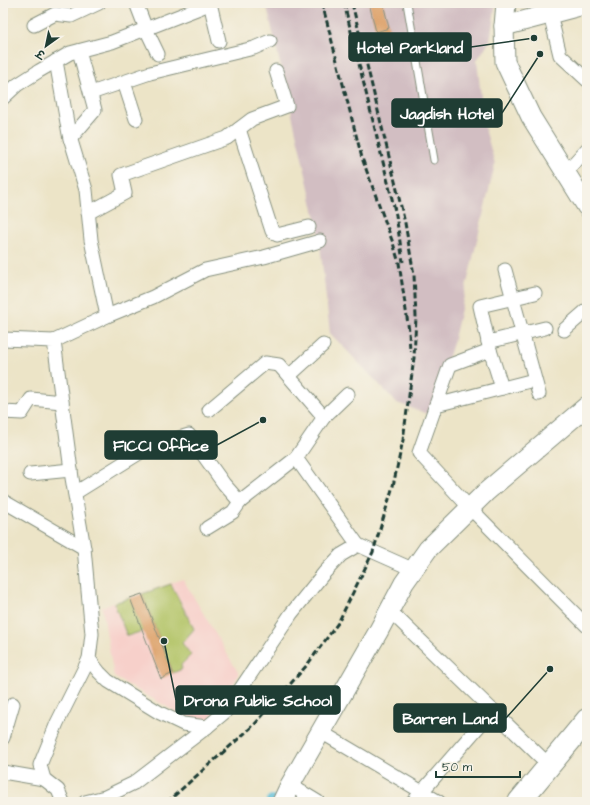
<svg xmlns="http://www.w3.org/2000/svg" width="590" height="805" font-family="'Architects Daughter','Playpen Sans Deva',sans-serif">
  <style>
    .built { fill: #f7d0ca }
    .industrial { fill: #d2bec2 }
    .green { fill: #b3c467; stroke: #69804e }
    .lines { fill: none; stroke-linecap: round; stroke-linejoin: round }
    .canal { stroke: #5abdd8; stroke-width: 12 }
    .building { fill: #db9c62 }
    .lane-casing { stroke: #86907e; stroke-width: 9 }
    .street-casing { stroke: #86907e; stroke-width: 15 }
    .secondary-casing { stroke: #86907e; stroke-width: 21 }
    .highway-casing { stroke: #86907e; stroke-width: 24 }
    .lane { stroke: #fff; stroke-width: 7 }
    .street { stroke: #fff; stroke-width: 13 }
    .secondary { stroke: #fff; stroke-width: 19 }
    .highway { stroke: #fff; stroke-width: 22 }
    .rail { stroke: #1f3d34; stroke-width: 3; stroke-dasharray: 6 3; stroke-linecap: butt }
    .leader { fill: none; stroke: #1f3d34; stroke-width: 1.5 }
    .callout-dot { fill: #1f3d34; stroke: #f7f3e8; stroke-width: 1.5 }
    .callout { fill: #1f3d34; stroke: #1f3d34; stroke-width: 1.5 }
    .callout-label { font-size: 16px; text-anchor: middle; font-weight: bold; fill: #fff }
  </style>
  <rect width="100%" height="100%" fill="#f7f3e8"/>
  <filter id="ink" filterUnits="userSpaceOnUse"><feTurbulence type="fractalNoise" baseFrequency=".025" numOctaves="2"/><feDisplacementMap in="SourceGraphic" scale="8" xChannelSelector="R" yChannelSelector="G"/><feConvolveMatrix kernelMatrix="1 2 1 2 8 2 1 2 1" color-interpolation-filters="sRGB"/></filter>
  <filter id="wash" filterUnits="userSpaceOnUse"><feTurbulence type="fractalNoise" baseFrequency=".012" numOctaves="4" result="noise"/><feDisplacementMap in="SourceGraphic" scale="16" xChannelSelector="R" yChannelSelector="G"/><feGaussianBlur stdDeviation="0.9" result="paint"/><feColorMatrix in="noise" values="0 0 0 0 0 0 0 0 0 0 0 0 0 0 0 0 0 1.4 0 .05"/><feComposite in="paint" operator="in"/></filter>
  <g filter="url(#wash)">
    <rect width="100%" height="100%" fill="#ece4c7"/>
    <polygon class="built" points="183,579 239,674 226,697 209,719 185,717 114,677 102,607"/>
    <polygon class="industrial" points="266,3 496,3 490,41 477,60 484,125 495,164 453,343 431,415 397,403 330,333 318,227"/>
    <g class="green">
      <polygon points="171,584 194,629 182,643 191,655 181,665 182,669 173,673 142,594"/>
      <polygon points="130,598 143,631 127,636 114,603"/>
    </g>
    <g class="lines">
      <polyline class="canal" points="272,802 272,801"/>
    </g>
    <g id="blocks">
      <g class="building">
        <polygon points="369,3 383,3 389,28 376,32"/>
        <polygon points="142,594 173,673 161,679 130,598"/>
      </g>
    </g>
  </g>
  <g filter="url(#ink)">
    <use href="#blocks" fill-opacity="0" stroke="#86907e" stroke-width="1"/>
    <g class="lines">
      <defs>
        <polyline id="lane" points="407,3 434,160"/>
        <g id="street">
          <polyline points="136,3 146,29 158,54"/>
          <polyline points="210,3 219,41"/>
          <polyline points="550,14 560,55 587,80"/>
          <polyline points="34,25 55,14 71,16 99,3"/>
          <polyline points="56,61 69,134 86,190 91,240 107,316"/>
          <polyline points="124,82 136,119"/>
          <polyline points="91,93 150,73 254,48 270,41"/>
          <polyline points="3,98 17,85 39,71 70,53 112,42 202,7 200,3"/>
          <polyline points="239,129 272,231 277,235 309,227"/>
          <polyline points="70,139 95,110 79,51"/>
          <polyline points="566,172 587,149"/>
          <polyline points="88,213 125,193 121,175 227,138 252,119 287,106 276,71"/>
          <polyline points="505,270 539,394"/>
          <polyline points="564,330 587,310"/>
          <polyline points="3,339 54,341 72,478 84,548 92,634 89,659 99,672 108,681 160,713 183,724 207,727"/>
          <polyline points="54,341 107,316 153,297 205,270 264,257 320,241"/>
          <polyline points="488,342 545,328"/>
          <polyline points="490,350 450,365 419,453 470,508 587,626"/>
          <polyline points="289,376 323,345"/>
          <polyline points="502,388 490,350 480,306 535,293"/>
          <polyline points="436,405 534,380"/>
          <polyline points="3,412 22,413 31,399 62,402"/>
          <polyline points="324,417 348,394"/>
          <polyline points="296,458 358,545"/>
          <polyline points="30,474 71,470"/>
          <polyline points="75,493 149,447 189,435 224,484 240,502 296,458 324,417 279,365 265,363 209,410"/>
          <polyline points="3,501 84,548"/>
          <polyline points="207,528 233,512 240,502"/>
          <polyline points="390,611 550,766"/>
          <polyline points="321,732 439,802"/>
          <polyline points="3,738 13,704"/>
          <polyline points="3,772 44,779"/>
          <polyline points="290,785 318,802"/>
          <polyline points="63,802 58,790 44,779 40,765 57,723 89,659"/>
          <polyline points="85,802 105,797 134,783 207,727 225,712 291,614 324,573 341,555 358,545 412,569"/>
          <polyline points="413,802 493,710"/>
        </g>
        <g id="secondary">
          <polyline points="506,3 504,26 505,62 531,117 587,207"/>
          <polyline points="504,26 587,4"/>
          <polyline points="282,802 290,785 378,632 404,583 428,549 486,492 587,406"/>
        </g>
        <polyline id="highway" points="519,802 587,720"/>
      </defs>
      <use href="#lane" class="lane-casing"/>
      <use href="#street" class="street-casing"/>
      <use href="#secondary" class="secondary-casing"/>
      <use href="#highway" class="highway-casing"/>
      <use href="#lane" class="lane"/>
      <use href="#street" class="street"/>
      <use href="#secondary" class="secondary"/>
      <use href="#highway" class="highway"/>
      <g class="rail">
        <polyline points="322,3 362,158 393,243 399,263 409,331 410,352"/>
        <polyline points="344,3 396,215 403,262"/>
        <polyline points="167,802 254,725 307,665 338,623 373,552 393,486 403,440 414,358 416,317 414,275 405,223 352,3"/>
      </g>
    </g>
  </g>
  <path class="leader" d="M534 38L471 47M540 54L502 113M263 420L217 445M164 641L176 700M550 669L506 718"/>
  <g class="callout-dot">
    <circle cx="534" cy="38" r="4"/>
    <circle cx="540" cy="54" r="4"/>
    <circle cx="263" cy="420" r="4"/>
    <circle cx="164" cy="641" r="4"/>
    <circle cx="550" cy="669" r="4"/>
  </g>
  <g class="callout">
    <rect x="349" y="33" width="122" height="28" rx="4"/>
    <rect x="392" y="99" width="110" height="28" rx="4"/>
    <rect x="105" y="431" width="112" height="28" rx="4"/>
    <rect x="176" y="686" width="164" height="28" rx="4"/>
    <rect x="394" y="704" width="112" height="28" rx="4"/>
  </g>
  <g class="callout-label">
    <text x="410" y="53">Hotel Parkland</text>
    <text x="447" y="119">Jagdish Hotel</text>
    <text x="161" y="451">FICCI Office</text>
    <text x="258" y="706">Drona Public School</text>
    <text x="450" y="724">Barren Land</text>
  </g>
  <rect width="590" height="805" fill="none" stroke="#f7f3e8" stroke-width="16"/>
  <g transform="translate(46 46) rotate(213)" stroke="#f7f3e8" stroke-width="3" paint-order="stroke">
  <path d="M0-3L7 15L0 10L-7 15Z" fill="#1f3d34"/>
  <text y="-6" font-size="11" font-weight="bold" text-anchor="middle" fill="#1f3d34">उ</text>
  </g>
  <path d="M436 771v6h84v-6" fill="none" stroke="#1f3d34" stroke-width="2"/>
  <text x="442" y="771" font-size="12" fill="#1f3d34" stroke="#f7f3e8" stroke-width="3" paint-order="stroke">50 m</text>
</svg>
